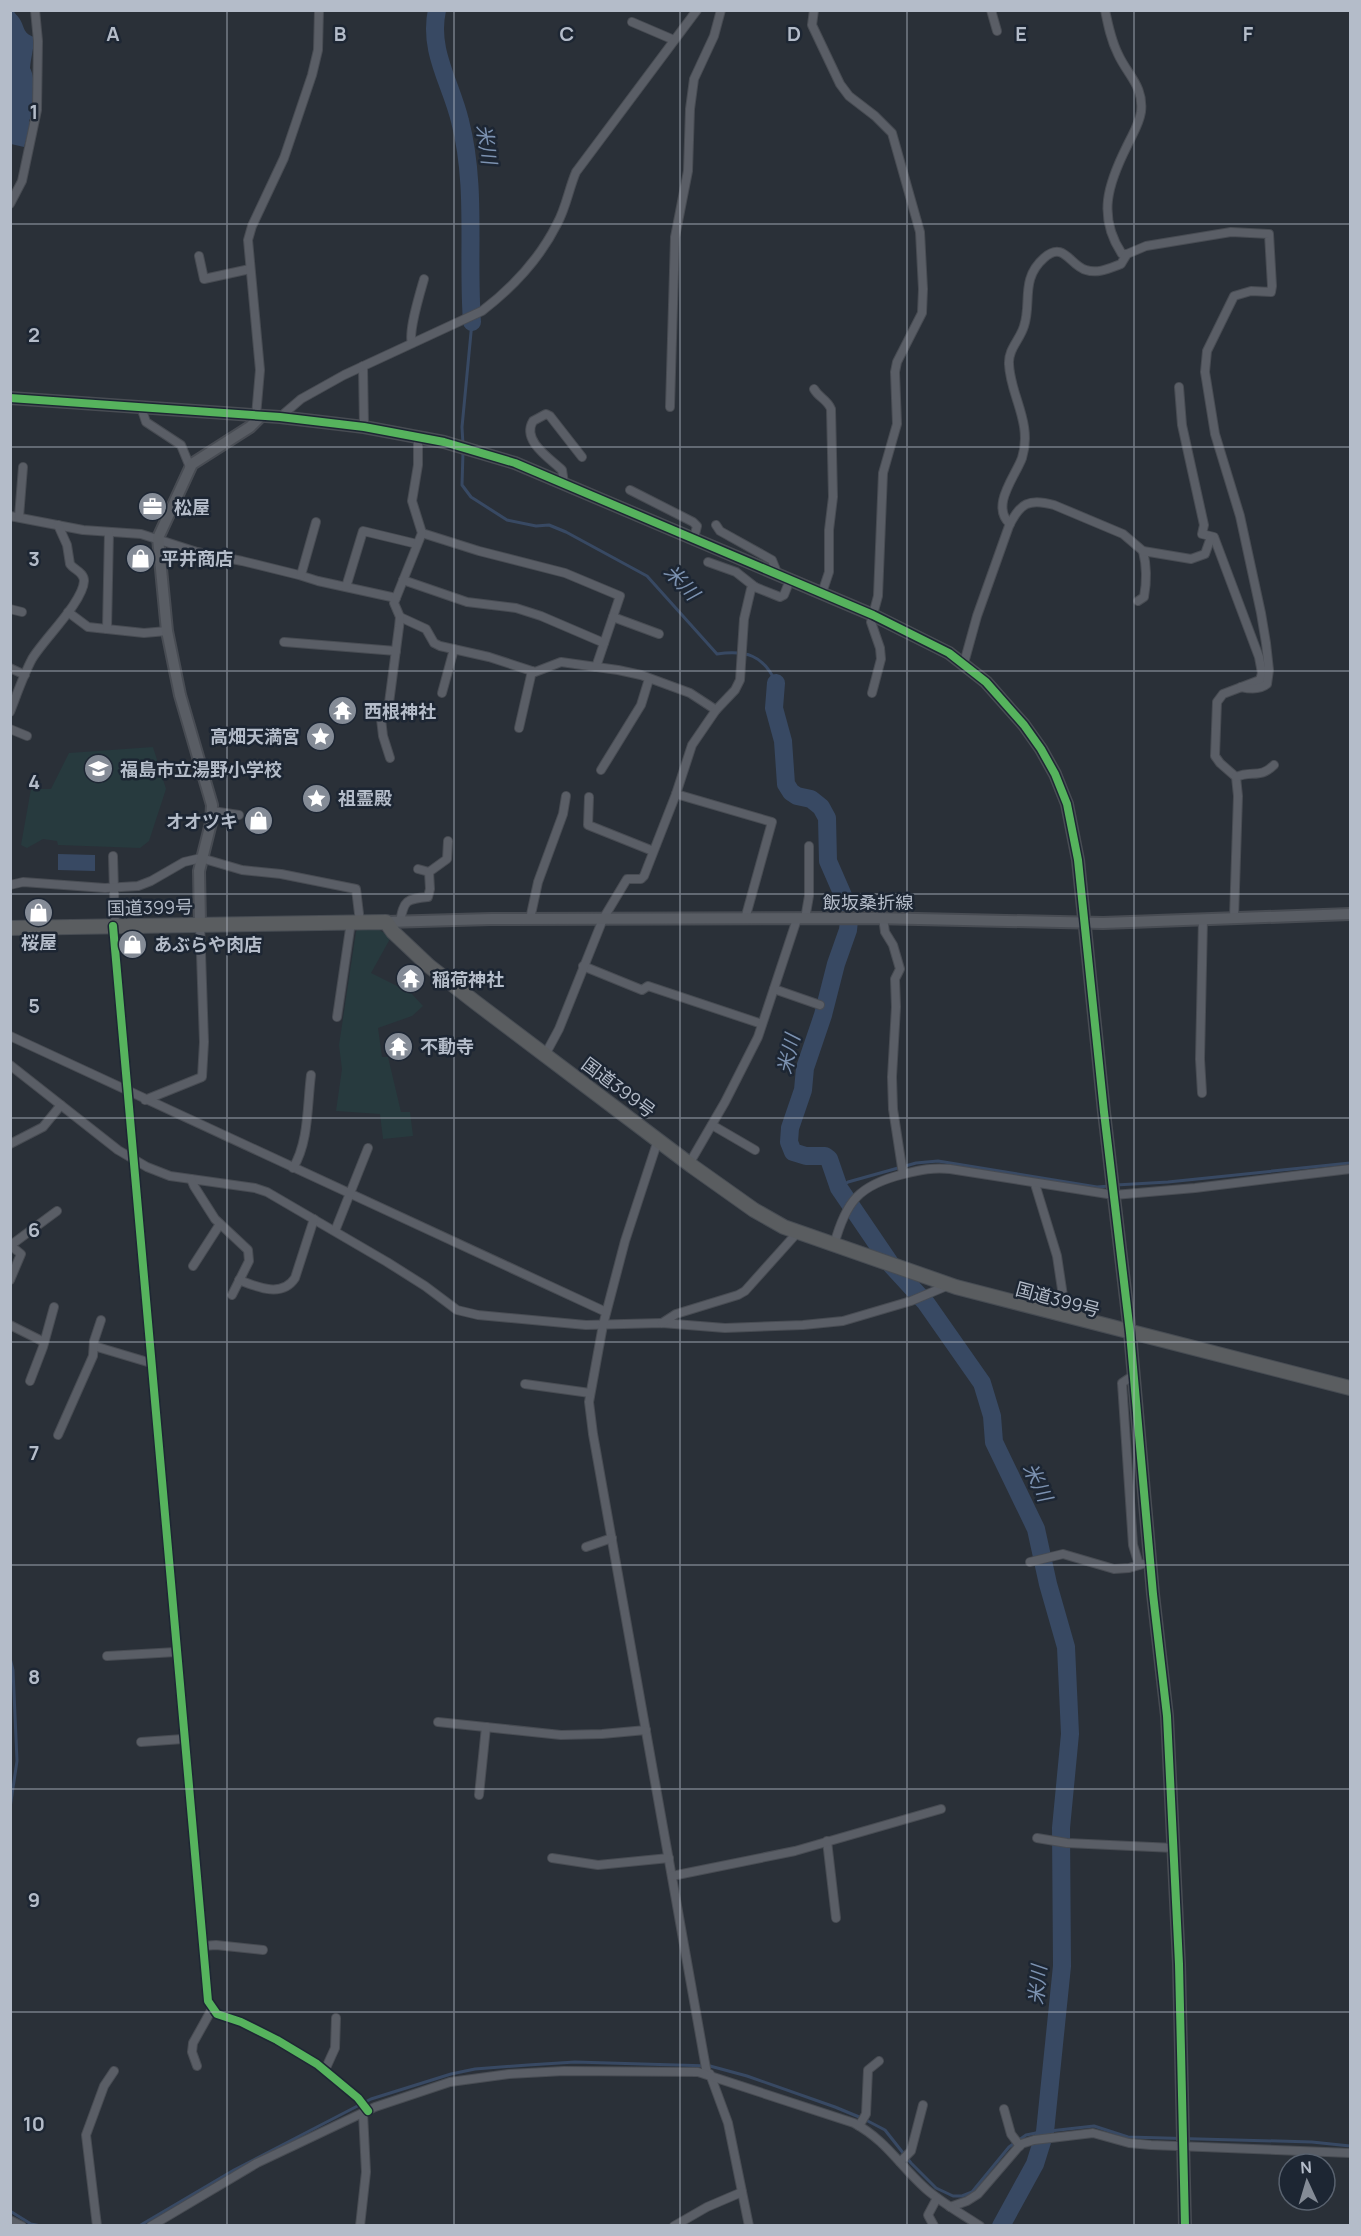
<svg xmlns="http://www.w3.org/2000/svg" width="1361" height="2236" font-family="Manrope,'Noto Sans JP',sans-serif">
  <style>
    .green { fill: #273a3e }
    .water { fill: #384963 }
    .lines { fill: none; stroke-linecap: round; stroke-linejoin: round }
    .stream { stroke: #384963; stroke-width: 3 }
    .river { stroke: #384963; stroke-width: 18 }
    .street-casing { stroke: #484c53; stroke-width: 10 }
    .secondary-casing { stroke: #484c53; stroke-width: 14 }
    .highway-casing { stroke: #474c53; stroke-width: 16 }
    .street { stroke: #5a5e66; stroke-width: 8 }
    .secondary { stroke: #595d64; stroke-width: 10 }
    .highway { stroke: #5a5d60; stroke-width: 14 }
    .cycleway-casing { stroke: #1d2633; stroke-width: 11 }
    .cycleway { stroke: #56b35d; stroke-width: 8 }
    .grid { fill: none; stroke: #b4bcc9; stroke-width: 1.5; stroke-opacity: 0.55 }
    .labels { text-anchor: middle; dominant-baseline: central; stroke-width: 5; stroke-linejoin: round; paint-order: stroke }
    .poi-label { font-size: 18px; font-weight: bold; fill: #b4bcc9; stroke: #1d2633; text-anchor: start }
    .street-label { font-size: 18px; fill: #b4bcc9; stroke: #1d2633 }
    .water-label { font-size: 20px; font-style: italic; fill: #7c92b1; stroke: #1d2633 }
    .grid-label { font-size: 20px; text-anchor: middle; font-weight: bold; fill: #b4bcc9; stroke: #1d2633; stroke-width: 5; stroke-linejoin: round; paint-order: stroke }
  </style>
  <rect width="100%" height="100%" fill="#2a3038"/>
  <g class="green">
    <polygon points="153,747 166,789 149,841 140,848 58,845 57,841 43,839 27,848 21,845 31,789 51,789 69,753"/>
    <polygon points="359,926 376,928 391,937 371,973 411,993 423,1006 412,1016 378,1028 382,1057 388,1057 401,1112 410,1112 413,1136 383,1139 380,1114 336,1111 342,1069 339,1045 356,932"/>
  </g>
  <g class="water">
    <path d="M13,10C15,14 17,15 19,18C25,26 22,33 34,37C34,48 31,57 30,68C36,78 35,111 29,121L31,123L24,147L11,144L10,105L12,102L11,92L10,15Z"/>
    <polygon points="58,854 95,855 95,871 58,870"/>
  </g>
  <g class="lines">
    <g class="stream">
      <polyline points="463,445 462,427 472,322"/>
      <path d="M463,452L462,485L471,497L507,520L536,526L549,525L566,532L647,576L717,654C746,650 764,655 776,683"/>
      <polyline points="1116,1185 1168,1182 1350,1163"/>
      <polyline points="839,1188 848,1182 916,1163 938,1161 1097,1187 1110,1186"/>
      <polyline points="10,1658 13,1670 17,1761 10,1808"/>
      <polyline points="10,2211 31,2224 41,2226"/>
      <polyline points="139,2226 234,2170 371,2099 451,2074 475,2069 528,2065 575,2062 710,2066 747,2076 835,2107 864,2119 885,2130 911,2163 936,2188 953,2196 962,2196 972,2192 1009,2147 1026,2135 1041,2132 1094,2126 1128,2137 1312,2142 1350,2146"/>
    </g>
    <g class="river">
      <path d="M437,10C428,51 451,83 460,121C477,186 467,255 472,322"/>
      <polyline points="776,683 774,708 783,741 786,784 791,792 797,796 811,799 821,807 827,818 828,861 845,900 849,920 848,930 836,964 823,1015 805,1068 803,1090 790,1128 789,1142 793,1152 806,1156 825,1156 829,1159 839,1188 892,1266 926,1303 982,1383 992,1416 994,1442 1036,1529 1048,1584 1066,1647 1070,1734 1061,1828 1062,1966 1045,2132 1035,2164 1001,2226"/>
    </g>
    <defs>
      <g id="street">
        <polyline points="814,10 812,25 840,84 849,96 875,116 892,133 920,232 923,289 922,313 897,362 895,372 897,424 883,473 878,596 871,622 880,648 881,659 872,693"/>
        <polyline points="991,10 997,31"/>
        <path d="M1105,10C1108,25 1111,40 1118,54C1128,76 1144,86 1141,112C1139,125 1132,135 1127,146C1108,184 1097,216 1122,254H1127"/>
        <polyline points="632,22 674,40"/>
        <polyline points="10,204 22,181 37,110 38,41 35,10"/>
        <polyline points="199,256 204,279 250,269"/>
        <path d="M412,343C408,332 420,293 424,279"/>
        <polyline points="363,366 364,427"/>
        <polyline points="1179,387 1182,425 1204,525 1202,534 1214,537 1259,657 1262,673 1260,680 1223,694 1217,702 1215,756 1220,763 1236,777 1238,796 1234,918"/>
        <path d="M814,389C819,398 827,399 831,409L833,497L829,530V572L822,593"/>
        <polyline points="141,407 146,422 181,445 190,467"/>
        <polyline points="670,407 675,237 688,171 690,109 694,79 714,36 721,10"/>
        <polyline points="256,416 260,370 248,240 252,226 284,158 312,75 318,50 319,10"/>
        <path d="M280,417L301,399L344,375L482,311C512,288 540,258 557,224C566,208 569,188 576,172L697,10"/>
        <path d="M564,483L562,470C551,459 521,441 533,421L546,414L550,416L582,457"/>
        <polyline points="630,490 693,522 697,526 694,538"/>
        <polyline points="10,516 83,530 141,534 197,552 242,561 299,575 318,581 396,598"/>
        <polyline points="19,517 23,467"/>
        <path d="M1010,524C990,506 1015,477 1022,458C1033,423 1010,395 1009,364C1008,349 1020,340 1024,326C1032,303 1020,279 1044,258C1064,240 1070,266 1086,270C1098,274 1110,268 1121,264L1127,254L1146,246L1231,232L1269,234L1272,286L1271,292L1251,291L1234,296L1207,351L1205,372L1215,434L1240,516L1261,613L1266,643L1269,670L1267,684C1260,690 1250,689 1241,687"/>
        <polyline points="716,525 720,531 772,560 778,575"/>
        <polyline points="422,533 479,551 565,573 620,596 596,667"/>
        <polyline points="708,562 736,572 755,587"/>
        <polyline points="301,575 316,522"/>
        <polyline points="403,580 467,602 516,608 541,616 604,643"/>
        <polyline points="346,587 363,531 417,544"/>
        <path d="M1138,601L1144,597C1147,581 1147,567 1143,551"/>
        <polyline points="10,609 22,612"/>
        <polyline points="68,612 88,627 144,633 167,631"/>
        <polyline points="400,617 426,629 434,643 440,646 489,657 535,672 561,662 618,670 641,675 690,693 716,710"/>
        <polyline points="613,617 659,634"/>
        <polyline points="107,629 109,532"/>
        <polyline points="284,642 396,651"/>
        <path d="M964,663L977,616L1009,526C1020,503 1029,498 1054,505L1123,534L1143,551L1191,559L1205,554L1211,537"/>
        <polyline points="10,668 25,675"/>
        <polyline points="442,693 454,649"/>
        <path d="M10,712C17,694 23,676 32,659C43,640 83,602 84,581C84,572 74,570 70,564L67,545L58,525"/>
        <polyline points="519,728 532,671"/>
        <polyline points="10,729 27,736"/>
        <polyline points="390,758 383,736 380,710 389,703 399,627 400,617 394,603 422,533 412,501 418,465 418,436"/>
        <polyline points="601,770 641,705 649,679"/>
        <path d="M1236,777C1252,770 1260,779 1274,765"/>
        <polyline points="676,794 772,822 745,919"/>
        <polyline points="589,797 588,825 653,851"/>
        <polyline points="212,811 239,815"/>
        <polyline points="113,856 115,926"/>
        <polyline points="418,869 429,872"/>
        <polyline points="10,885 23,882 105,888 138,886 151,881 184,862 201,858 242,870 281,874 356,889 360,922"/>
        <polyline points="883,918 885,932 893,945 900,969 895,979 896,1007 892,1077 893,1109 903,1174"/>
        <polyline points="530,919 538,882 563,814 566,796"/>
        <polyline points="805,919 809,896 809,846"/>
        <path d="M400,922C404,900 406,899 428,897L430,889L429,872L447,859L448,841"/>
        <polyline points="113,926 208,2001 217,2014 241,2022 277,2040 317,2064 358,2098 368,2111"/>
        <polyline points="583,966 642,990 648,986 762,1024"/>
        <polyline points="774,989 820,1005"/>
        <polyline points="337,1017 351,922"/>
        <polyline points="10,1036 606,1312"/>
        <polyline points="545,1055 559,1029 603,919 627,879 641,879 644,876 676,794 692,745 716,710 735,690 740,680 744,619 751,589 755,587 780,597 784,595 790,580"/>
        <polyline points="10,1065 118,1150 147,1167 170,1176 255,1188 267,1192 387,1262 425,1286 457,1310 478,1315 586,1325 662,1323 725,1328 803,1325 843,1321 911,1301 949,1285"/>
        <polyline points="1202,1093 1200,1059 1203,919"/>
        <polyline points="145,1100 202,1077 204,1042 200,924"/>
        <polyline points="712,1125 755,1150"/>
        <polyline points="658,1140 625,1241 603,1325 589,1402 593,1434 707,2074"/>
        <polyline points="10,1144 43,1127 61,1105"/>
        <polyline points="689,1164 725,1102 758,1037 797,919"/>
        <path d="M293,1168C309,1142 307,1106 311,1075"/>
        <polyline points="191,1179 194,1186 215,1219 248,1250 249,1261 232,1295"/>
        <polyline points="1035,1184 1057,1256 1066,1316"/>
        <polyline points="335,1231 368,1148"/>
        <polyline points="10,1245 21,1254 10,1280"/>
        <polyline points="11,1245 57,1211"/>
        <path d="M834,1245C846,1201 859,1185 904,1174C920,1170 934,1167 950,1169L1114,1195L1195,1188L1350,1169"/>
        <polyline points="193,1266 220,1224"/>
        <path d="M239,1280C257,1287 282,1298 295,1278L314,1219"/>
        <polyline points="662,1323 676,1314 738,1295 745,1291 797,1233"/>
        <polyline points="10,1325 44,1342"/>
        <polyline points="94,1346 151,1363"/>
        <polyline points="1134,1375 1122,1383 1133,1545 1139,1565"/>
        <polyline points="30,1381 43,1347 54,1307"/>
        <polyline points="525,1384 590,1393"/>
        <polyline points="58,1435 93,1356 94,1341 101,1320"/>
        <polyline points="586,1547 612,1538"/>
        <polyline points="1030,1562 1063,1554 1114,1569 1129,1568 1143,1564"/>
        <polyline points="107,1656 176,1652"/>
        <polyline points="438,1722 561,1735 602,1734 646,1730"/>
        <polyline points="141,1742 183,1739"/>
        <polyline points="479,1795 486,1727"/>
        <polyline points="1037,1838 1067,1843 1174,1848"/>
        <polyline points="827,1841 836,1918"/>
        <polyline points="552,1858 598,1865 669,1858"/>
        <polyline points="672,1876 795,1851 941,1809"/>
        <polyline points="203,1946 216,1945 263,1950"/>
        <polyline points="197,2066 192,2052 193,2043 212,2009"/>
        <polyline points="325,2070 335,2048 336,2018"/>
        <polyline points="710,2074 728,2123 749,2226"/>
        <polyline points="1004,2109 1011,2134 1020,2146"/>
        <polyline points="859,2126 866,2114 868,2070 879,2061"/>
        <polyline points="900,2162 911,2151 923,2105"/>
        <polyline points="950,2207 967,2201 978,2194 1021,2144 1034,2140 1093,2133 1129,2143 1151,2145 1350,2153"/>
        <polyline points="10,2220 22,2226"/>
        <polyline points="97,2226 86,2135 104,2086 114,2071"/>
        <path d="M151,2226L257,2163L293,2146L375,2107L450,2082L509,2074L564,2071L698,2072L854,2123C887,2141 899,2165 926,2189C942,2203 962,2214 980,2226"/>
        <polyline points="360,2226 366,2172 363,2113"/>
        <polyline points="674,2226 707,2207 742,2192"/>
        <polyline points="934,2226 928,2215 937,2198"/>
      </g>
      <g id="secondary">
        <polyline points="10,398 280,417 364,427 444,442 515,463 873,615 949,653 986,682 1024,725 1041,749 1055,774 1067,804 1078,860 1104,1112 1130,1333 1153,1594 1167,1716 1179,1964 1185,2226"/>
        <polyline points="386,922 491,919 874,918 1103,923 1350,914"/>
        <polyline points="200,924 199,871 211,823 212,805 180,695 167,631 158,538 192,464 250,427 261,416"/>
      </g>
      <polyline id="highway" points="10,928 386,922 393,932 429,966 475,1002 692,1166 754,1210 784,1227 956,1287 1350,1388"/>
    </defs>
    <use href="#street" class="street-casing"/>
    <use href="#secondary" class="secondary-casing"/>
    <use href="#highway" class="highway-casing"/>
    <use href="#street" class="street"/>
    <use href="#secondary" class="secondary"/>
    <use href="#highway" class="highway"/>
    <defs>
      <g id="cycleway">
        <polyline points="10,398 280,417 364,427 444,442 515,463 873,615 949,653 986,682 1024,725 1041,749 1055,774 1067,804 1078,860 1104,1112 1130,1333 1153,1594 1167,1716 1179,1964 1185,2226"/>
        <polyline points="113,926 208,2001 217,2014 241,2022 277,2040 317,2064 358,2098 368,2111"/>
      </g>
    </defs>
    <use href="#cycleway" class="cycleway-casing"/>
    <use href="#cycleway" class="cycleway"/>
  </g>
  <path class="grid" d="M227,10V2226M454,10V2226M680,10V2226M907,10V2226M1134,10V2226M10,224H1350M10,447H1350M10,671H1350M10,894H1350M10,1118H1350M10,1342H1350M10,1565H1350M10,1789H1350M10,2012H1350"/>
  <defs>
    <symbol id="office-disc" viewBox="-11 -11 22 22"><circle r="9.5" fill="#848b96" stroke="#1d2633"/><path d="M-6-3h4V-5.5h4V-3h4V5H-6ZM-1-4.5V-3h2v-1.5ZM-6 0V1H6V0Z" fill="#fff"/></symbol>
    <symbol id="shop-disc" viewBox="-11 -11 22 22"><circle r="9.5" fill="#848b96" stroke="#1d2633"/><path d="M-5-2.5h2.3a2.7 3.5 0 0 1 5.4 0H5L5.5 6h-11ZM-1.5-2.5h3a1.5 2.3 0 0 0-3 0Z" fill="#fff"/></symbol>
    <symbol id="temple-disc" viewBox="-11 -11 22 22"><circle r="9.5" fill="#848b96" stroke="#1d2633"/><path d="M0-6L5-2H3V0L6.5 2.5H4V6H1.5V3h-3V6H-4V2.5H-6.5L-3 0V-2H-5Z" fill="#fff"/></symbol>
    <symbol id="sight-disc" viewBox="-11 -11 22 22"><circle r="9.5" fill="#848b96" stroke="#1d2633"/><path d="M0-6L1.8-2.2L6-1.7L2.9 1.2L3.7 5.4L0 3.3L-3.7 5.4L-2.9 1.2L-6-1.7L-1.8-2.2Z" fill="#fff"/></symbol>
    <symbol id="school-disc" viewBox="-11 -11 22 22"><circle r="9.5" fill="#848b96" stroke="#1d2633"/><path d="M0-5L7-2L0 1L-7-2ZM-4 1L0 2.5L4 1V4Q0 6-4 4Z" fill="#fff"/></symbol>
  </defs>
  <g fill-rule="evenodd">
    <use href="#office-disc" x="136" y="490" width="33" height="33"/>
    <use href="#shop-disc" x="124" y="542" width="33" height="33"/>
    <use href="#temple-disc" x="326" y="694" width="33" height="33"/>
    <use href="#sight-disc" x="304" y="720" width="33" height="33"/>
    <use href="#school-disc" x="82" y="752" width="33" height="33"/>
    <use href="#sight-disc" x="300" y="782" width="33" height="33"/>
    <use href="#shop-disc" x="242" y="804" width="33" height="33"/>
    <use href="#shop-disc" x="22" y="896" width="33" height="33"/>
    <use href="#shop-disc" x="116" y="928" width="33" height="33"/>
    <use href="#temple-disc" x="394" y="962" width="33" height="33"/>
    <use href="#temple-disc" x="382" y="1030" width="33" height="33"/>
  </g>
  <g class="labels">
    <g class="poi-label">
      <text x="174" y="507">松屋</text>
      <text x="161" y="558">平井商店</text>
      <text x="364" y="711">西根神社</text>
      <text x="300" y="736" text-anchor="end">高畑天満宮</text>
      <text x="120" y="769">福島市立湯野小学校</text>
      <text x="338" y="798">祖霊殿</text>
      <text x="238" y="821" text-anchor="end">オオツキ</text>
      <text x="39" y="942" text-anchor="middle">桜屋</text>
      <text x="154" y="944">あぶらや肉店</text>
      <text x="432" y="979">稲荷神社</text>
      <text x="420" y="1046">不動寺</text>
    </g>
    <g class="street-label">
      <text x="868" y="902">飯坂桑折線</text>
      <text transform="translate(150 907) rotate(-1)">国道399号</text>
      <text transform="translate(619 1087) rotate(37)">国道399号</text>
      <text transform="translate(1058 1299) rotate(15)">国道399号</text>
    </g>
    <g class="water-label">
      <text transform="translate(487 144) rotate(81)">米川</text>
      <text transform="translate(682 582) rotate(47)">米川</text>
      <text transform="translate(788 1054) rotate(-77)">米川</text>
      <text transform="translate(1038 1482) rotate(64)">米川</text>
      <text transform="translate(1037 1985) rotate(-85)">米川</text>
    </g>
  </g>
  <g class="grid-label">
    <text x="113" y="41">A</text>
    <text x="340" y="41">B</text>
    <text x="567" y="41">C</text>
    <text x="794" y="41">D</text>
    <text x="1021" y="41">E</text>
    <text x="1248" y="41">F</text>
    <text x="34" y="119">1</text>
    <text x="34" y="342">2</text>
    <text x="34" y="566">3</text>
    <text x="34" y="789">4</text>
    <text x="34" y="1013">5</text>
    <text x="34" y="1237">6</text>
    <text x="34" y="1460">7</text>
    <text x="34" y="1684">8</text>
    <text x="34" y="1907">9</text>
    <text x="34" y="2131">10</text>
  </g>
  <rect width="1361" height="2236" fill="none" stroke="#b4bcc9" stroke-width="24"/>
  <g transform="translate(1307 2182) rotate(356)"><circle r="28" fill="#1d2633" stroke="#59626f" stroke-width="1.5"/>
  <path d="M0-4.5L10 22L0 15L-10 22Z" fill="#848b96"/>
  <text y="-9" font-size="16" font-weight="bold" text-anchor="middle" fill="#b4bcc9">N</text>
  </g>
</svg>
